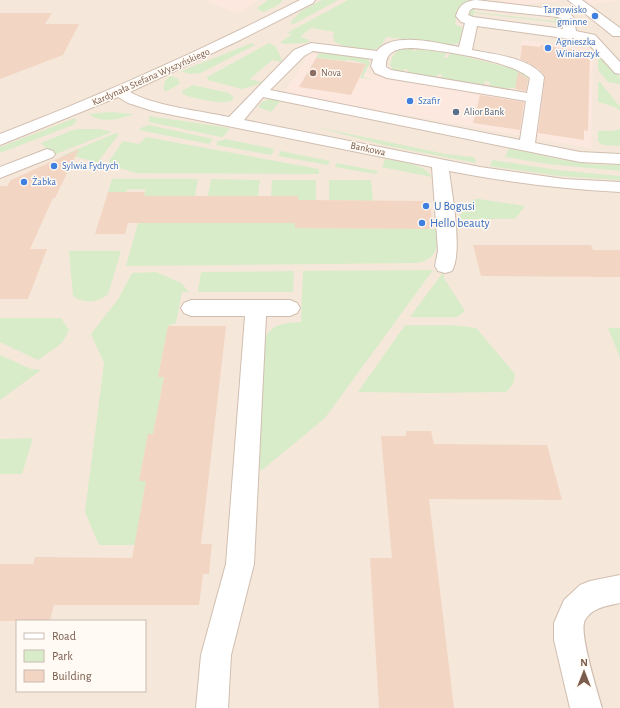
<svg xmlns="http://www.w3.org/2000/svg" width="620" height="708" font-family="'Alegreya Sans',sans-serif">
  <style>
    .residential { fill: #f5e8da; fill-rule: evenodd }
    .commercial { fill: #fde8e0 }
    .green { fill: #d8ecc9 }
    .building { fill: #f3d5c3 }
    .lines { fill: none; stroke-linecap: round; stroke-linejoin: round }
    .minor-casing { stroke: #d1beb0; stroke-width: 2 }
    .minor { fill: #fff; fill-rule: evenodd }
    .shop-dot { fill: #3f7fe0; stroke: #fffaf3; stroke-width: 1.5 }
    .education-dot { fill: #8d6e63; stroke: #fffaf3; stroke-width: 1.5 }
    .service-dot { fill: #5c6f8a; stroke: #fffaf3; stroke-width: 1.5 }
    .labels { text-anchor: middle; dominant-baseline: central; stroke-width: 3; stroke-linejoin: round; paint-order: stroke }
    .far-shop-label { font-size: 10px; fill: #366cbe; stroke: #fffaf3; text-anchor: start }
    .far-education-label { font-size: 10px; fill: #785e54; stroke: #fffaf3; text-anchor: start }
    .far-street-label { font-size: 10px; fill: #7a5c4d; stroke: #fffaf3 }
    .far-service-label { font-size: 10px; fill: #4e5e75; stroke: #fffaf3; text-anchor: start }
    .shop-label { font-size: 12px; fill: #366cbe; stroke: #fffaf3; text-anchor: start }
  </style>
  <rect width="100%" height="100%" fill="#fdf6ec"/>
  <path class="residential" d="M0,0H620V708H0ZM17,621H145V691H17Z"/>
  <g class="commercial">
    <polygon points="204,0 259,0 237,13"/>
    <polygon points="499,0 564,0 520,5 509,4"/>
    <polygon points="566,0 620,0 590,5 620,28 603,30"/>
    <polygon points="522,40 593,49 591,148 284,93 310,53 370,62 367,74 538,102 545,67 518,63"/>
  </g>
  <g class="green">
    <polygon points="268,0 283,0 278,5 264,12 257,9 258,7"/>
    <polygon points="322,0 338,0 294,24 290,23 301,11"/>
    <path d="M348,0H478C457,3 460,5 455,24L463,28L460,43L450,45L386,37C384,41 382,45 378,48C369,53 342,48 334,41L333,35L335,32L311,28L300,37L310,40L307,43L284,44L280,42L292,35L287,33Z"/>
    <polygon points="475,7 474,12 554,21 554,17 557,16 563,20 563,28 560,29 560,23 474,13 472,18 468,14 468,10"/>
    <polygon points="252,43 255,45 201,73 189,74 181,71"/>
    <polygon points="269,43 276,47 282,60 281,62 272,60 250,79 263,83 242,89 208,80 207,77"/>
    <path d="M406,48H414L413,51H416L417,49L446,53L444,57L448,58L450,53L455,54L519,70L528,78L527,85C513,90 503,88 489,86L490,82L485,81L484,85L441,79L442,74H438L437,78L408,74L409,70L404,69L403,74L393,70L390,65C392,55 396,50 406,48Z"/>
    <polygon points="327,52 368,59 370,63 363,77 374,80 360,78 366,64 348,60 346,61 316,58 319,53"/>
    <polygon points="598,56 601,56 620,78 620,84 608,82 598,70"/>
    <path d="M171,76L178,79L180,83L176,86L165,92C162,85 165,79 171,76Z"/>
    <polygon points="598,82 600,82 620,107 620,110 612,106 598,102"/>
    <path d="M193,85L229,93L233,97V100C224,106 192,98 182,94V91Z"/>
    <polygon points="271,98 282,99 271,112 258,107 262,102"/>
    <path d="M110,112L134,114C121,119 101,124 89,114Z"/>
    <polygon points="149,116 230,128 223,137 221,137 149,122"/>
    <polygon points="75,118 77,121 73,125 0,153 0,147"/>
    <polygon points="149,125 213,139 209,144 139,130 143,127"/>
    <polygon points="316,127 446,154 473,157 476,160 475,163 383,145"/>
    <polygon points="78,129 100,129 112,132 56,154 53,154 41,143 70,131"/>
    <polygon points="620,129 620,146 603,145 598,142 598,131 612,131"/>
    <polygon points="116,133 119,134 97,163 78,157 61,156"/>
    <polygon points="146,137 319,169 319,174 136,173 107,164 123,141 139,144"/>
    <polygon points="226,139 274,149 274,150 271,155 216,145 218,141"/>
    <path d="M509,148C546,156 582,166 620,165V171L548,164L505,157Z"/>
    <polygon points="281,151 330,161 328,165 278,156"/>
    <path d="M385,159C400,162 424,163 432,177L382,167Z"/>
    <polygon points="493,160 557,170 620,176 620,180 559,176 489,166"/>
    <polygon points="337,163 378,171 376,174 335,167"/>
    <polygon points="112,179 198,179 195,196 144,196 146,189 127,189 126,192 108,192"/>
    <polygon points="211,179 260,180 258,196 208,196"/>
    <polygon points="272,180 316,180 316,200 298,200 271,196"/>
    <polygon points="329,180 371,180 373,201 329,200"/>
    <polygon points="475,199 479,199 525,206 515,219 462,219 459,216 471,201"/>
    <path d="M138,223H295V228L439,229C438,247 437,260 416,263L126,266Z"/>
    <path d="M69,251H121L108,294C99,303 82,304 73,296Z"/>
    <path d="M433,270L325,418L262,470H256L264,339C273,323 284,323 301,322L303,271Z"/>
    <polygon points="294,271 293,292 198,292 201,272"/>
    <polygon points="444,271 444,278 465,311 457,317 410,317"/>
    <polygon points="156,272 181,283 189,292 182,292 176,323 168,326 158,376 164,377 153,434 148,434 139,481 146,481 135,545 99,545 85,512 104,363 91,334 119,298 132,273"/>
    <polygon points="0,318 61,318 69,330 62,343 38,360 0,342"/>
    <path d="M405,325H452L476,328L515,374C514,382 513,386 506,392L427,393L358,392Z"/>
    <polygon points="608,328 620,328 620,358"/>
    <polygon points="0,355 31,369 41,370 0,400"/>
    <polygon points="33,438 22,474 0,474 0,439"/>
  </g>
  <g class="building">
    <polygon points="0,13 52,13 45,24 79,24 63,55 0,79"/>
    <polygon points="522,45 540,47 540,45 590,52 588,131 584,130 584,140 538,133 545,77 539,69 520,59"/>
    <polygon points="316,58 366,64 351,95 299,87"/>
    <polygon points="518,72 528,79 526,91 515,89"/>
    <polygon points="480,95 524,102 520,130 473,123"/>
    <polygon points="79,149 55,198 53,198 30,249 47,249 28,299 0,299 0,186 7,186 11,180"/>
    <polygon points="108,192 145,192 144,196 298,196 298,200 429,201 434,229 295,228 295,223 128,223 125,234 95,234"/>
    <polygon points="473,245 591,245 593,250 620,250 620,277 481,276"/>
    <polygon points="168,326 226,326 201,544 212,544 209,574 203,574 199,605 54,605 50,621 0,621 0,564 33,564 35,557 132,558 146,481 139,481 148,434 153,434 164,377 158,377"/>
    <polygon points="406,431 431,431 434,444 547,445 562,500 429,499 454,708 379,708 370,558 392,558 381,436 406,436"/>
  </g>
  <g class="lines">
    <defs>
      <g id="minor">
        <path d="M300,0H315L313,3L238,41L130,92C154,106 201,111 229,117L294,50L311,43L377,51C392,31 438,43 459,47L465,23L461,22L456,16C459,5 465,1 476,0L560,10C575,14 574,17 576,31L595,35L620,62V74L615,73L586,41L477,26L472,50C493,54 531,58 544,77L535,143L580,152L620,154V164L580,162L263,97L244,120L480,167L564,179L620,182V192C562,189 506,182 449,171C452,194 463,252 452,271L445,273L438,271L435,266L438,251L432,167L153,111L128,103L118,97L0,145V134C102,95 202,50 300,0ZM473,8L558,17L562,19L563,29L473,17L468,15L470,10ZM412,48C440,50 509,60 530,78L527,93L391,70L386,67C385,51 398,48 412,48ZM313,51L373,59L371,66L375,73L387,78L526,101L520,140L270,90L304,56Z"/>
        <polygon points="568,0 582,0 620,28 620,36 613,36"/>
        <polygon points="47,149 53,151 55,154 53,157 0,178 0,167"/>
        <polygon points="191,300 290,300 297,303 300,308 297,313 290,316 266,316 254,564 231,655 228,708 196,708 201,655 226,564 245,316 191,316 184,313 181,308 184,303"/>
        <path d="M620,575V603C607,606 593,607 585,620C578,631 598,693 602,708H570L554,640V623L564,600L580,585L590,581Z"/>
      </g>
    </defs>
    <use href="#minor" class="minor-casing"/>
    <use href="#minor" class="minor"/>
  </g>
  <g class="shop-dot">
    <circle cx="595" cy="16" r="4"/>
    <circle cx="548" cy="48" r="4"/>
    <circle cx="410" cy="101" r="4"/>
    <circle cx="54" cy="166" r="4"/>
    <circle cx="24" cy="182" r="4"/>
    <circle cx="426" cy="206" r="4"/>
    <circle cx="422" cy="223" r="4"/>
  </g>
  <circle class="education-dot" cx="313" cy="73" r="4"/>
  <circle class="service-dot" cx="456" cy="112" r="4"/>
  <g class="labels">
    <g class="far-shop-label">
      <text x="587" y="10" text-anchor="end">Targowisko<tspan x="587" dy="12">gminne</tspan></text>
      <text x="556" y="42">Agnieszka<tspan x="556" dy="12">Winiarczyk</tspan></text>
      <text x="418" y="101">Szafir</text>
      <text x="62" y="166">Sylwia Fydrych</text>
      <text x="32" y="182">Żabka</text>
    </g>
    <g class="far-education-label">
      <text x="321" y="73">Nova</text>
    </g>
    <g class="far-street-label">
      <text transform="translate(151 77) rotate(-24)">Kardynała Stefana Wyszyńskiego</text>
      <text transform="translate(368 149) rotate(12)">Bankowa</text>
    </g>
    <g class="far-service-label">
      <text x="464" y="112">Alior Bank</text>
    </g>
    <g class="shop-label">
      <text x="434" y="206">U Bogusi</text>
      <text x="430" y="223">Hello beauty</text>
    </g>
  </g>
  <rect x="16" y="620" width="130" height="72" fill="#fffaf3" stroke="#cabbb1"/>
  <rect x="24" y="633" width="20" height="6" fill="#ffffff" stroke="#cabbb1"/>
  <text x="52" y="640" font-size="12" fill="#7a5c4d">Road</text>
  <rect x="24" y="650" width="20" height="12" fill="#d8ecc9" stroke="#cabbb1"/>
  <text x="52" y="660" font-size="12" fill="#7a5c4d">Park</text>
  <rect x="24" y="670" width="20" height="12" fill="#f3d5c3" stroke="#cabbb1"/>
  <text x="52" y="680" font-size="12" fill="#7a5c4d">Building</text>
  <g transform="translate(584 672)" stroke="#fffaf3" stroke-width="3" paint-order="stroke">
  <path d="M0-3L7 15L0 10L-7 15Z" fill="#7a5c4d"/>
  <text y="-6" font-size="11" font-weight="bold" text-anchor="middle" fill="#7a5c4d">N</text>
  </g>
</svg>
